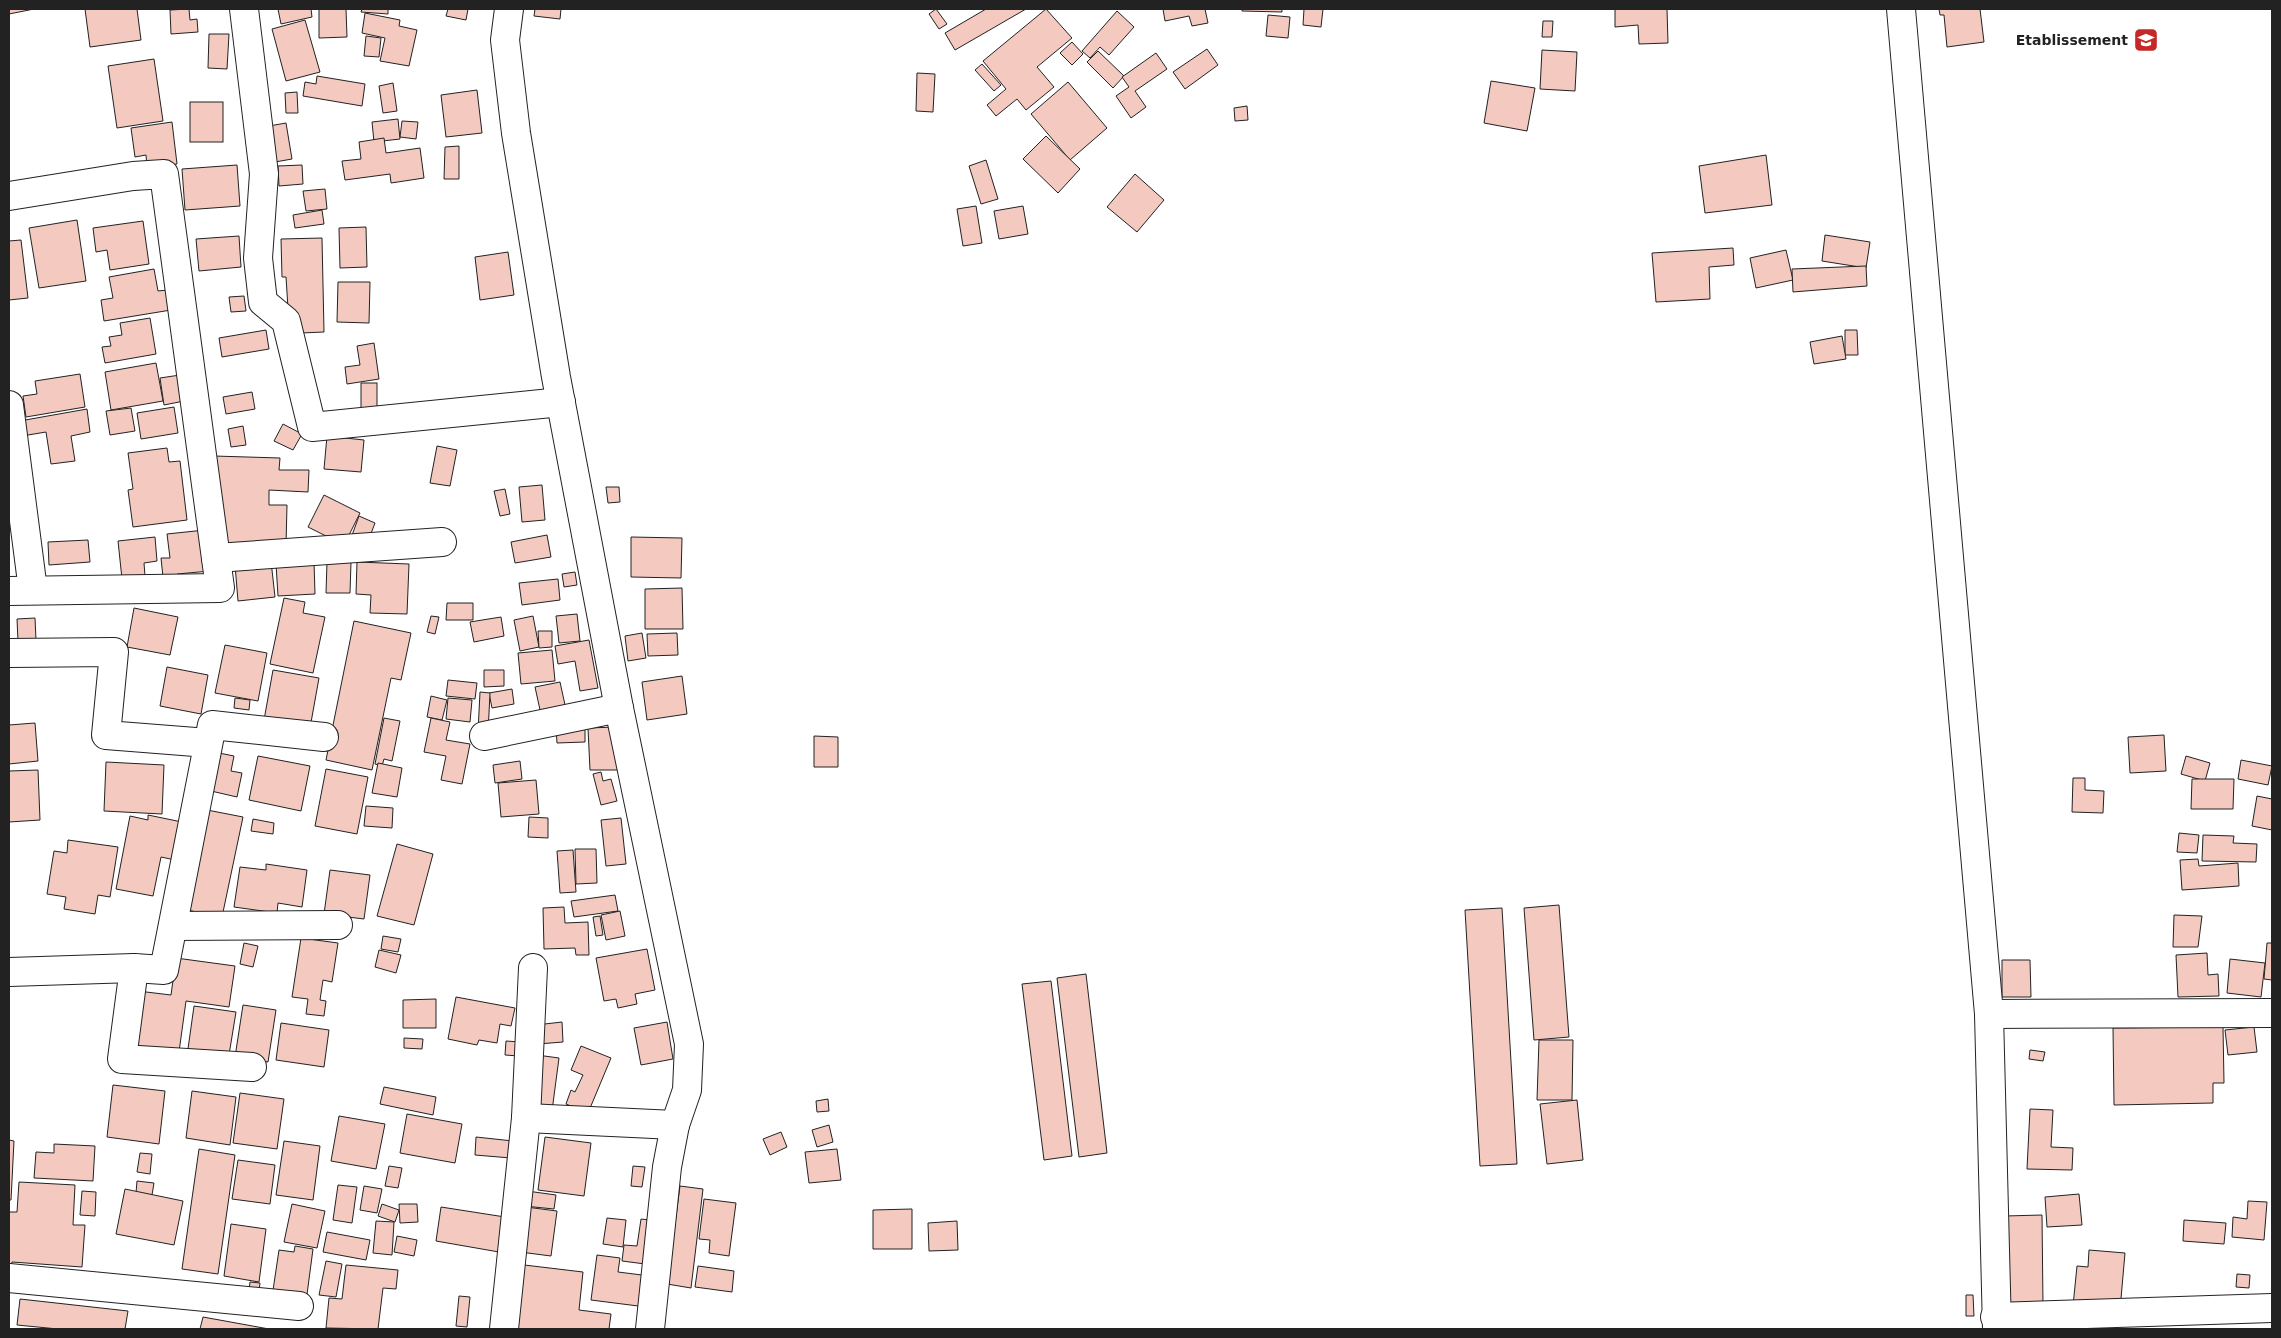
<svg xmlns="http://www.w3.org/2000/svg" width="2281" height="1338" font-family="'DejaVu Sans',sans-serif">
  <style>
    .building { fill: #f3c9c0; stroke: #222 }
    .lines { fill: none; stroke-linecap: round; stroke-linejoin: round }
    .minor-casing { stroke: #222; stroke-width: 30 }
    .minor { stroke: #fff; stroke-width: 28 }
    .labels { text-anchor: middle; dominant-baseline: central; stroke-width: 4; stroke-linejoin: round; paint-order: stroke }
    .poi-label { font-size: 14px; font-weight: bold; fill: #222; stroke: #fff; text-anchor: end }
  </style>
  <rect width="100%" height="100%" fill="#fff"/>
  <g class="building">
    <polygon points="9,9 34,9 9,14"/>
    <polygon points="85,9 137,9 141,40 90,47"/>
    <polygon points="189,9 190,20 197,19 198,32 171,34 170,10"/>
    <polygon points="278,9 311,9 312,17 281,24"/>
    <polygon points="319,9 346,9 347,37 319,38"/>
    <polygon points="362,9 388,9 388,14 361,12"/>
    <polygon points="448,9 468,9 466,20 446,16"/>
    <polygon points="535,9 561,9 560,19 534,16"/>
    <polygon points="936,9 947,24 939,29 929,14"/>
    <polygon points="986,9 1026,9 955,50 945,33"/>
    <polygon points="1046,9 1072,38 1037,67 1054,87 1026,110 1017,99 996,116 987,105 1006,89 983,61"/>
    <polygon points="1163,9 1205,9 1208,23 1192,26 1189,16 1165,21"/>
    <polygon points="1242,9 1282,9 1282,12 1242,11"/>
    <polygon points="1304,9 1323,9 1321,27 1303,25"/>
    <polygon points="1615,9 1667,9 1668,43 1639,44 1638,25 1615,27"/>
    <polygon points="1939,9 1980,9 1984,42 1947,47 1944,15 1940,15"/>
    <polygon points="1117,11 1134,27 1109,55 1100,47 1090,58 1082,51"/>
    <polygon points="365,13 400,20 399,26 417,30 409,66 380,61 385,38 362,33"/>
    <polygon points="1268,15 1290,17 1288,38 1266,36"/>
    <polygon points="305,20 320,72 286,81 272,29"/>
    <polygon points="1543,21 1553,21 1552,37 1542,37"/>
    <polygon points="209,34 229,34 227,69 208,68"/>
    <polygon points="366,36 381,38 379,57 364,56"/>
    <polygon points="1072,42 1083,54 1072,65 1060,53"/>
    <polygon points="1207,49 1218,65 1185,89 1173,72"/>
    <polygon points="1542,50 1577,52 1575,91 1540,89"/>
    <polygon points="1098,51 1124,76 1113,88 1087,62"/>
    <polygon points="1156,53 1167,69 1135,91 1146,107 1131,118 1116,96 1129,87 1122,77"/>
    <polygon points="154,59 163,121 117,128 108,66"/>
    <polygon points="982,64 1001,85 994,91 975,70"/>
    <polygon points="917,73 935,74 933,112 916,111"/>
    <polygon points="317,76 365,84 362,106 303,96 305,82 316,84"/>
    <polygon points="1491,81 1535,88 1527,131 1484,123"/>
    <polygon points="1068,82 1107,128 1070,160 1031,114"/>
    <polygon points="393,83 397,111 383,113 379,86"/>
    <polygon points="477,90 482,133 446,137 441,95"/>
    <polygon points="297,92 298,113 286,113 285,93"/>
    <rect x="190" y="102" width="33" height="40"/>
    <polygon points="1247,106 1248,120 1235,121 1234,108"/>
    <polygon points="398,119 400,139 374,142 372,122"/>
    <polygon points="402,121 418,122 416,139 400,137"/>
    <polygon points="172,122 177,164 147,168 146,155 135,157 131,128"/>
    <polygon points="286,123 292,159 275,162 269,126"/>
    <polygon points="1046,136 1080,169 1058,193 1023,159"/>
    <polygon points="384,138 386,153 420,148 424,178 391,183 390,174 345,180 342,161 361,159 359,142"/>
    <polygon points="459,146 459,179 444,179 445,147"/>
    <polygon points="1766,155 1772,205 1705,213 1699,166"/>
    <polygon points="986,160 998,199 981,204 969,166"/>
    <polygon points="237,165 240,206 185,210 182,169"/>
    <polygon points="302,165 303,184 279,186 278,166"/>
    <polygon points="1135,174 1164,200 1137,232 1107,207"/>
    <polygon points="325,189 327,209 306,211 303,191"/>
    <polygon points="976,206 982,243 963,246 957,209"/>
    <polygon points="1023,206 1028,234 999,239 994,211"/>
    <polygon points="322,210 324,224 295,228 293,215"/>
    <polygon points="77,220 86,281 39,288 29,228"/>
    <polygon points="143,221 149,264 110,270 107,250 96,252 93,228"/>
    <polygon points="366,227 367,267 340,268 339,228"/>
    <polygon points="1825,235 1870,242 1866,268 1822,261"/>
    <polygon points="239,236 241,267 199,271 196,239"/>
    <polygon points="322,238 324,332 301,333 301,323 289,324 286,277 282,277 281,239"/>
    <polygon points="21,240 28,298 9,300 9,241"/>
    <polygon points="1733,248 1734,265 1709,267 1710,299 1656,302 1652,253"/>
    <polygon points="1786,250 1793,280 1756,288 1750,258"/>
    <polygon points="508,252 514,295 480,300 475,257"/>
    <polygon points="1866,266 1867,286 1793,292 1792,269"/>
    <polygon points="154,269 158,291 167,290 171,310 104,321 101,300 113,298 109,277"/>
    <polygon points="338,282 370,282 369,323 337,322"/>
    <polygon points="244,296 246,311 231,312 229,297"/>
    <polygon points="150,318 156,354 105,363 102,347 111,346 109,337 122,335 120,323"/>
    <polygon points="266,330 269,349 222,357 219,338"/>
    <polygon points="1845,330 1857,330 1858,355 1845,355"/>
    <polygon points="1842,336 1846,359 1814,364 1810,342"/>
    <polygon points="374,343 379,379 347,384 345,367 360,365 357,346"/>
    <polygon points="156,363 163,401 111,410 105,372"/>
    <polygon points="80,374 85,407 26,417 23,396 37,394 35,381"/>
    <polygon points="180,375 184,401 164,405 160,378"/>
    <rect x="361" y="383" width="16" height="31"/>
    <polygon points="252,392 255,409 226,414 223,397"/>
    <polygon points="174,407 178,433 141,439 137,413"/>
    <polygon points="131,408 135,431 110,435 106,411"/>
    <polygon points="87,409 90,432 71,436 75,461 51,464 46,432 16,437 14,422"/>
    <polygon points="283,424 302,434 293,450 274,441"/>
    <polygon points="243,426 246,445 231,447 228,429"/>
    <polygon points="327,436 364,440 361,472 324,469"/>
    <polygon points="437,446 457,450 450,486 430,483"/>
    <polygon points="167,448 169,462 180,461 187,520 133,527 128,490 133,489 128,453"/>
    <polygon points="214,456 280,458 279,470 309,470 308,492 269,490 269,505 287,505 286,546 221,545"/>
    <polygon points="542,485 545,520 522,522 519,487"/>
    <polygon points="606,487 619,487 620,502 608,503"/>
    <polygon points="505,489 510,514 500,516 494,491"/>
    <polygon points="324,495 360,513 344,545 308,527"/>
    <polygon points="359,516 375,523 367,544 351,538"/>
    <polygon points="205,530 210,571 177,574 178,585 164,587 161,558 170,558 167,534"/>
    <polygon points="547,535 551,557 515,563 511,542"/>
    <polygon points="155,537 157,561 144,563 145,576 122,579 118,541"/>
    <polygon points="631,537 682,538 681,578 631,577"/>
    <polygon points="88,540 90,562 49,565 48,542"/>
    <polygon points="271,561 275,597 238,601 235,565"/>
    <polygon points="314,562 315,594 278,596 276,564"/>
    <polygon points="327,562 351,562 350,593 326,593"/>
    <polygon points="357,562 409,564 407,614 370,613 371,595 356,594"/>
    <polygon points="575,572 577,585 564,587 562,574"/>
    <polygon points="558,579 560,600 522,605 519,583"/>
    <polygon points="682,588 683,629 645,629 645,589"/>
    <polygon points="284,598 305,602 303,613 325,617 313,673 270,664"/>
    <polygon points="447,603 473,603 473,620 446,620"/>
    <polygon points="134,608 178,617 170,655 127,647"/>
    <polygon points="577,614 580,641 559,643 556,616"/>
    <polygon points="431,616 439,617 435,634 427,632"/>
    <polygon points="533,616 539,647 520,651 514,620"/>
    <polygon points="501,617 504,636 474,642 470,622"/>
    <polygon points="35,618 36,640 18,641 17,619"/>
    <polygon points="354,621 411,633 401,680 391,678 372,770 326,760"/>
    <polygon points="538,631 552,631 552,647 539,648"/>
    <polygon points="642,633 646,658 628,661 625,636"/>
    <polygon points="677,633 678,655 648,656 647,634"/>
    <polygon points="589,640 598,688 580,691 575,661 558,664 555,646"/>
    <polygon points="225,645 267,653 258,701 215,693"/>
    <polygon points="552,650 555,681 521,684 518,653"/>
    <polygon points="167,667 208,675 201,714 160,706"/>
    <polygon points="273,670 319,678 310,728 264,720"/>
    <polygon points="484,670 504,670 504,686 484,687"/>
    <polygon points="682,676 687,714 647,720 642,682"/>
    <polygon points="448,680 477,683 475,699 446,696"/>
    <polygon points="560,682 567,714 542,719 535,687"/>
    <polygon points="512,689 514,704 492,708 489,693"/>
    <polygon points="480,692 490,693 488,733 478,732"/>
    <polygon points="431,696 447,700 442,720 427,717"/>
    <polygon points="235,698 250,700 249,710 234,708"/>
    <polygon points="448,698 472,700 470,722 446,719"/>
    <polygon points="384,718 400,721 392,761 384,759 382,766 375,764"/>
    <polygon points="431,718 450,722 446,740 470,744 462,784 441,780 446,756 424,752"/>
    <polygon points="35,723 38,761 9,764 9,725"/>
    <polygon points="616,727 618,770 590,770 588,728"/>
    <polygon points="556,728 585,728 585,742 557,743"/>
    <polygon points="2164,735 2166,771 2130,773 2128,737"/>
    <polygon points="814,736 838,737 838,767 814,767"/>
    <polygon points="219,753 234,756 231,771 242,773 237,797 211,791"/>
    <polygon points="258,756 310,766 301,811 249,800"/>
    <polygon points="2186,756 2210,763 2205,781 2181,774"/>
    <polygon points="2241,760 2272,766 2268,785 2238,779"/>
    <polygon points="520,761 522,779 495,783 493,765"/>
    <polygon points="106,762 164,765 162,814 104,811"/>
    <polygon points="378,763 402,768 397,797 372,793"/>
    <polygon points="326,769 368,777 357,834 315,826"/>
    <polygon points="38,770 40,820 9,822 9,771"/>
    <polygon points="601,772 603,781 611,779 617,801 601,805 593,774"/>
    <polygon points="2073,778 2085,778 2085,790 2104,791 2103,813 2072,812"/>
    <polygon points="2192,779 2234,779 2233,809 2191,809"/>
    <polygon points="536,780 539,814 501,817 498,783"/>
    <polygon points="2257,796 2272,799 2272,830 2252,826"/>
    <polygon points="366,806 393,808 392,828 364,826"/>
    <polygon points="202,809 243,817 222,917 182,909"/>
    <polygon points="148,815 182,822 175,860 161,857 153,896 116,889 130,816 148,820"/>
    <polygon points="529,817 548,818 548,838 528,837"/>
    <polygon points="621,818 626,864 606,866 601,820"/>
    <polygon points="253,819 274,823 273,834 251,831"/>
    <polygon points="2179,833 2199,835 2197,853 2177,852"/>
    <polygon points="2203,835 2234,836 2233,843 2257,844 2256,862 2202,861"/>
    <polygon points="68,840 118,847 110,897 98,895 95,914 64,909 66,897 47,894 54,851 67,853"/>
    <polygon points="397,844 433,854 414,925 377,916"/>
    <polygon points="575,849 596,849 597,883 576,884"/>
    <polygon points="573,850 576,892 560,893 557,851"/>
    <polygon points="2198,859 2199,866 2238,863 2239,886 2182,890 2180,860"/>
    <polygon points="266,864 307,870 302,907 278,903 277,913 234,907 240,867 266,870"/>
    <polygon points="330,870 370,875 364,919 324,914"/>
    <polygon points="615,895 618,911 574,917 571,901"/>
    <polygon points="1559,905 1569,1037 1534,1040 1524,908"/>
    <polygon points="564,907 565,923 588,922 589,955 576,955 575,948 544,949 543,908"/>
    <polygon points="1502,908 1517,1164 1480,1166 1465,910"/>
    <polygon points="620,911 625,936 606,940 601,915"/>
    <polygon points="2174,915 2202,916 2198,947 2173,947"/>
    <polygon points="600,916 603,935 596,936 593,917"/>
    <polygon points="383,936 401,939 398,952 381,949"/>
    <polygon points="301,938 338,943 332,982 323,980 320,1000 326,1001 324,1016 306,1014 308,999 292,997"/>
    <polygon points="244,943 258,946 253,967 240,964"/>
    <polygon points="2267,943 2272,943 2272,980 2264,979"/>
    <polygon points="647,949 655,990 635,994 637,1004 618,1008 616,999 604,1001 596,958"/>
    <polygon points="379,950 401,955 396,973 375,967"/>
    <polygon points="2207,953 2208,975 2218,974 2219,996 2178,997 2176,955"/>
    <polygon points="176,958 235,966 229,1007 186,1001 179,1052 131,1045 138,991 171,995"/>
    <polygon points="2230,959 2265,963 2261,997 2227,993"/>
    <polygon points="2002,960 2030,960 2031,997 2002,997"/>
    <polygon points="1086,974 1107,1153 1079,1157 1057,978"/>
    <polygon points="1051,981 1072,1156 1044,1160 1022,984"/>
    <polygon points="456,997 515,1008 511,1026 500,1024 497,1043 479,1040 477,1045 448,1039"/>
    <polygon points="436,999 436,1028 403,1028 403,1000"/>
    <polygon points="243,1005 276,1010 268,1062 235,1057"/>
    <polygon points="194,1006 236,1012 228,1061 187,1056"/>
    <polygon points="562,1022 563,1042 538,1044 536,1025"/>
    <polygon points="667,1022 673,1059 641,1065 634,1028"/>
    <polygon points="281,1023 329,1030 324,1067 276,1060"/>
    <polygon points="2223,1027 2224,1083 2213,1083 2213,1103 2114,1105 2113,1028"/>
    <polygon points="2254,1027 2257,1052 2228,1055 2225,1030"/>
    <polygon points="404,1038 423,1039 422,1049 404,1048"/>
    <polygon points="1539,1040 1573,1040 1572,1100 1537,1100"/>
    <polygon points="506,1041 520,1042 519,1056 505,1055"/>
    <polygon points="581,1046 611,1058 588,1113 566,1104 571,1090 575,1092 583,1075 571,1070"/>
    <polygon points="2030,1050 2045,1052 2043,1061 2029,1059"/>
    <polygon points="537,1055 559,1058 552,1111 531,1108"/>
    <polygon points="113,1085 165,1091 159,1144 107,1137"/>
    <polygon points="384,1087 436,1097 433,1115 380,1104"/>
    <polygon points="192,1091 236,1097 230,1145 186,1138"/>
    <polygon points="240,1093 284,1099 277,1149 233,1143"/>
    <polygon points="828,1099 829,1111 817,1112 816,1101"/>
    <polygon points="1577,1100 1583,1160 1547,1164 1540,1104"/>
    <polygon points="2030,1109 2053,1110 2051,1147 2073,1148 2072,1170 2027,1169"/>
    <polygon points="407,1114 462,1124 455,1163 400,1153"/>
    <polygon points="339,1116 385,1124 376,1169 331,1161"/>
    <polygon points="829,1125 833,1142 817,1147 812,1130"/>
    <polygon points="781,1132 787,1147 770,1155 763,1139"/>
    <polygon points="476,1137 513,1141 511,1158 475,1155"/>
    <polygon points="545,1137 591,1143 584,1196 538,1190"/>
    <polygon points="9,1140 14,1141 11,1200 9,1200"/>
    <polygon points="284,1141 320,1146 313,1200 276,1195"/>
    <polygon points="54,1144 95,1146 93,1181 34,1178 36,1152 54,1153"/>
    <polygon points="199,1149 235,1155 218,1274 182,1269"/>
    <polygon points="837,1149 841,1180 809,1183 805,1152"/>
    <polygon points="140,1153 152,1154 150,1174 137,1172"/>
    <polygon points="238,1160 275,1165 270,1204 232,1199"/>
    <polygon points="389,1166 402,1168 398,1188 385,1186"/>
    <polygon points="633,1166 645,1167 642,1187 631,1186"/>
    <polygon points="137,1181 154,1183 152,1195 136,1193"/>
    <polygon points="19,1182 75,1185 73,1225 85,1225 82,1267 12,1262 11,1269 9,1269 9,1212 17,1212"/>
    <polygon points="338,1185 357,1187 352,1223 333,1220"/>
    <polygon points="364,1186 382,1189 377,1213 360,1210"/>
    <polygon points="680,1186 703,1189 691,1288 667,1284"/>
    <polygon points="125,1189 183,1201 174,1245 116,1234"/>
    <polygon points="82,1191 96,1192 95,1216 80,1215"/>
    <polygon points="527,1191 556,1195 554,1209 524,1206"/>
    <polygon points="2079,1194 2082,1225 2047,1227 2045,1197"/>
    <polygon points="704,1199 736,1203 729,1256 709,1253 710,1240 699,1239"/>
    <polygon points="2248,1201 2267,1202 2264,1240 2232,1237 2233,1217 2247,1219"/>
    <polygon points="292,1204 325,1211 317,1248 284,1242"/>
    <polygon points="382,1204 399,1210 395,1222 378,1216"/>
    <polygon points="399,1204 417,1204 418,1222 400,1223"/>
    <polygon points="441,1207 505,1217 499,1252 436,1241"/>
    <polygon points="526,1207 557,1211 551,1256 520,1252"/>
    <polygon points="912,1209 912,1249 873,1249 873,1210"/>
    <polygon points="2042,1215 2043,1305 2005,1305 2005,1216"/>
    <polygon points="607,1218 626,1220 623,1247 603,1244"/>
    <polygon points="641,1219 659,1221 653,1265 622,1261 624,1245 637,1246"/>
    <polygon points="2184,1220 2226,1223 2224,1244 2183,1241"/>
    <polygon points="376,1221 394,1222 392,1255 373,1253"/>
    <polygon points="957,1221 958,1250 929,1251 928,1223"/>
    <polygon points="231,1224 266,1229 259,1282 224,1276"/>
    <polygon points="327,1232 370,1240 366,1260 323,1252"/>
    <polygon points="397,1236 417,1240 414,1256 394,1252"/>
    <polygon points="295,1246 313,1249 306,1302 272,1297 279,1250 294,1252"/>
    <polygon points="2089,1250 2125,1253 2120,1310 2073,1306 2077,1266 2088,1267"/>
    <polygon points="597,1255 620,1258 618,1272 650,1276 646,1307 591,1300"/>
    <polygon points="326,1261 342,1264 336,1297 319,1295"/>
    <polygon points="516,1264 583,1272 579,1310 611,1314 609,1329 507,1329"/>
    <polygon points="346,1265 398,1270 396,1289 383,1288 378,1329 326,1328 329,1298 342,1299"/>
    <polygon points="698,1266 734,1271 732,1292 695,1287"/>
    <polygon points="2237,1274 2250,1275 2249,1288 2236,1287"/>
    <polygon points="250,1282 260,1283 258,1300 248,1299"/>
    <polygon points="1966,1295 1973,1295 1974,1316 1966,1316"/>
    <polygon points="459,1296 470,1297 467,1327 456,1326"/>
    <polygon points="20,1299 128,1311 125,1329 58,1329 17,1325"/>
    <polygon points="203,1317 269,1329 200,1329"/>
  </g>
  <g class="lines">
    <defs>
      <g id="minor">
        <polyline points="244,9 264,174 258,258 263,302 286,321 312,427 561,402"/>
        <polyline points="509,9 505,40 516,133 556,377 619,708 689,1044 687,1090 675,1125 667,1167 650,1329"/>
        <polyline points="1901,9 1989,1014 1997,1329"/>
        <polyline points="9,196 133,176 164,174 220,588 9,591"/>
        <polyline points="9,405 33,590"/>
        <polyline points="216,558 442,542"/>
        <polyline points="9,653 114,652 106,735 208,743"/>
        <polyline points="484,736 619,708"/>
        <polyline points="173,926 338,925"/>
        <polyline points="134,968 122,1059 252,1067"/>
        <polyline points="9,972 134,968 164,970 212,725 324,737"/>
        <polyline points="1989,1014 2272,1013"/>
        <polyline points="526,1118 675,1125"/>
        <polyline points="9,1278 299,1306"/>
        <polyline points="1995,1317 2272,1308"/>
        <polyline points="504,1329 526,1118 533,968"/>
      </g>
    </defs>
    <use href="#minor" class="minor-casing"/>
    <use href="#minor" class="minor"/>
  </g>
  <defs>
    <symbol id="school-square" viewBox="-11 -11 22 22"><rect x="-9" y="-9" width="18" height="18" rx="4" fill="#c62828" stroke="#fff"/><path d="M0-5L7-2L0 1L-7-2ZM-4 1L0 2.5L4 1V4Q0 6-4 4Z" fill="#fff"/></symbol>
  </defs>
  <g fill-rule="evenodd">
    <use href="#school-square" x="2132" y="26" width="28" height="28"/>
  </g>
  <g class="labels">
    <g class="poi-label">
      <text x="2128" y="40">Etablissement</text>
    </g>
  </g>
  <rect width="2281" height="1338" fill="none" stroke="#222222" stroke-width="20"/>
</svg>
